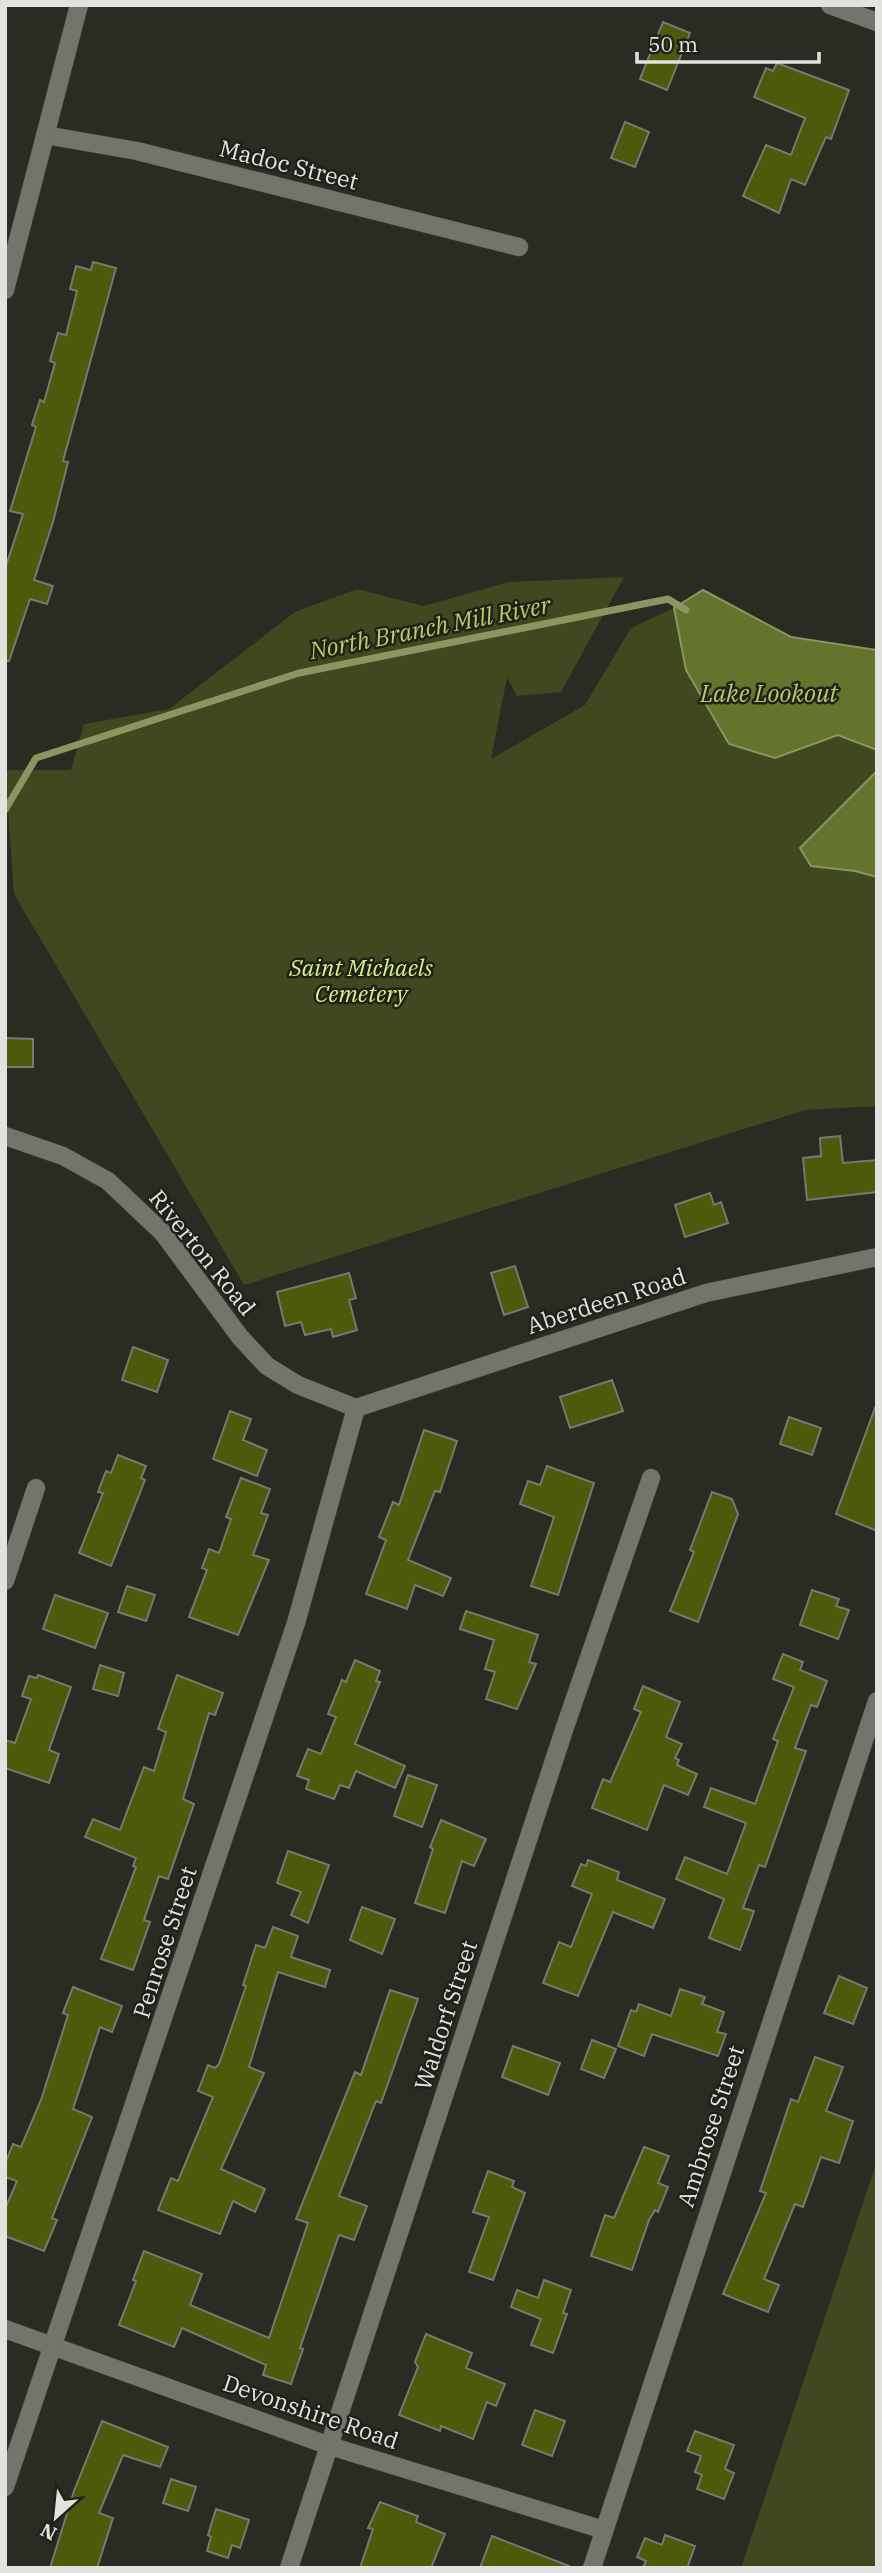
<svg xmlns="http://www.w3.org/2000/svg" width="882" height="2573" font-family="'IBM Plex Serif',serif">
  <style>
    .green { fill: #3f481e }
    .water { fill: #65742c; stroke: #8a9561; stroke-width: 2 }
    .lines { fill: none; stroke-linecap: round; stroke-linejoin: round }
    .stream { stroke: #8a9561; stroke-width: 7 }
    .building { fill: #4c5a0b; stroke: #767970; stroke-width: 2 }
    .minor-casing { stroke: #484a43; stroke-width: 19 }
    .secondary-casing { stroke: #484a43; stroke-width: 19 }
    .minor { stroke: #72756c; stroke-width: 18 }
    .secondary { stroke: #72756c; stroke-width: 18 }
    .labels { text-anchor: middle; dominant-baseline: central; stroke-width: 5; stroke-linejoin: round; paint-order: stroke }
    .street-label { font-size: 23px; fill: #e2e3de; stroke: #20221a }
    .park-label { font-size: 23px; font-style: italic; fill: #d9f18c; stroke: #20221a }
    .water-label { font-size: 24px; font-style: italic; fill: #b5cc68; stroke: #20221a }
  </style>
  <rect width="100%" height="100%" fill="#2a2c24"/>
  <g class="green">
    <polygon points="624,577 561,692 517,696 507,677 491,759 585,705 631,628 674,608 686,670 775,758 838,735 877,750 876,772 800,848 877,877 877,1106 805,1110 244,1285 14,894 5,770 71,770 84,724 169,709 295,612 357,589 423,606 509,582"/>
    <polygon points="877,2161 877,2568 741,2568"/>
  </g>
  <g class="water">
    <polygon points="703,590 791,637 877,650 877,750 838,735 775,758 729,744 686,670 674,608"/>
    <polygon points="877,753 877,877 855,871 811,866 800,848 876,772"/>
  </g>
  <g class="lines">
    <polyline class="stream" points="5,810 36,758 299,673 668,599 686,610"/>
  </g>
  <g class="building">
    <polygon points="663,22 690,33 667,90 640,79"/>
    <polygon points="777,63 849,90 831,139 826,137 805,185 791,179 779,213 743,196 766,145 791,155 805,118 754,97 766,68 773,71"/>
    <polygon points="625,122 649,132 635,167 611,158"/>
    <polygon points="93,262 116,268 63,461 68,462 53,522 34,580 53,586 47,604 30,599 9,661 5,661 5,569 23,514 10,511 36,427 32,425 40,400 44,402 55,363 50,361 58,333 66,335 77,291 70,289 76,266 91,270"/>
    <polygon points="5,1038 33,1039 33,1067 5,1067"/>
    <polygon points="840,1136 843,1163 877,1160 877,1192 807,1200 803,1158 821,1156 820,1138"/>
    <polygon points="710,1193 714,1205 721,1202 728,1223 685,1237 675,1205"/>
    <polygon points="515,1266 528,1307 504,1315 491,1273"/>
    <polygon points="349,1273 356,1298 349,1300 357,1330 333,1337 331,1329 305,1335 301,1322 285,1326 277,1292"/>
    <polygon points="133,1347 168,1360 157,1392 122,1380"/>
    <polygon points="612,1380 623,1411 570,1428 560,1397"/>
    <polygon points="875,1408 877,1408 877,1531 836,1514"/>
    <polygon points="230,1411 251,1419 243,1440 267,1450 257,1476 213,1459"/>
    <polygon points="789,1417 821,1428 812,1455 780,1444"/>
    <polygon points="424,1430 457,1441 440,1492 435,1491 408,1560 451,1578 443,1596 415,1585 407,1609 366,1594 386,1540 379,1537 393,1502 399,1505"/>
    <polygon points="118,1455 146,1466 141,1478 145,1480 111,1566 79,1553 103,1493 98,1492 106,1471 111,1473"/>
    <polygon points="547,1466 594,1483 558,1595 531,1586 554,1517 520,1504 528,1481 540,1485"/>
    <polygon points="241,1478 270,1489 261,1513 268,1515 253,1555 269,1560 238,1635 189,1617 207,1570 202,1568 209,1549 219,1553 231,1519 226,1517"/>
    <polygon points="712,1492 732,1499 738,1514 698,1622 670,1611 694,1552 690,1550"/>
    <polygon points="127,1586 155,1595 146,1621 118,1612"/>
    <polygon points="812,1590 839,1599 836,1606 849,1610 838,1639 800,1625"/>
    <polygon points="55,1595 108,1613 95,1648 43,1629"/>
    <polygon points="466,1611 538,1635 529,1662 536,1664 517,1709 486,1699 495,1672 485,1669 494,1640 460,1629"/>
    <polygon points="783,1654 803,1662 800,1670 827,1681 817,1707 811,1705 795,1748 806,1751 765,1867 759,1865 743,1908 754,1911 740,1950 709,1938 724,1899 676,1879 685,1857 727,1874 746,1823 704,1807 711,1788 755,1804 778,1741 773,1739 794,1687 773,1679"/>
    <polygon points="355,1660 380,1671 376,1681 380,1682 355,1744 405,1766 395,1788 356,1771 349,1788 340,1785 334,1799 306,1789 309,1780 297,1776 308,1749 321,1754 336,1717 328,1714 342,1680 346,1682"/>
    <polygon points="100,1665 124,1673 118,1696 93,1689"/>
    <polygon points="38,1675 71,1687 49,1750 59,1754 49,1783 5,1768 5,1740 15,1743 31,1699 22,1696 29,1676 37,1678"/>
    <polygon points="177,1675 223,1693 215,1715 209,1713 183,1799 194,1804 168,1879 159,1876 144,1920 150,1922 133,1970 101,1959 136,1867 133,1866 136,1858 85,1837 93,1819 120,1830 144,1767 154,1771 166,1732 158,1729"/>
    <polygon points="643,1686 680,1702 666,1737 682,1744 675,1758 679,1760 677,1765 697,1774 688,1795 664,1785 647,1830 592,1808 603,1779 610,1782 641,1712 634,1709"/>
    <polygon points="408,1775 437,1785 422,1827 394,1816"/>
    <polygon points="441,1820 486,1839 474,1866 462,1861 445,1913 415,1903 433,1849 430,1847"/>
    <polygon points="288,1851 329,1865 308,1923 291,1915 301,1892 277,1883"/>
    <polygon points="588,1860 619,1872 617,1880 665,1899 653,1928 613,1912 578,1996 543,1983 559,1942 571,1947 592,1894 572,1886 581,1864 586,1866"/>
    <polygon points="362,1907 395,1919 382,1954 350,1940"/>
    <polygon points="273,1927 298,1936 291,1957 330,1970 325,1987 278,1972 249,2067 264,2073 221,2169 265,2189 255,2212 233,2201 220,2234 158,2210 171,2178 178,2181 213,2097 198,2091 208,2065 215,2068 219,2064 246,1986 243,1985 256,1945 265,1948"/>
    <polygon points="839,1976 867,1988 853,2024 824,2013"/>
    <polygon points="73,1987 122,2006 112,2032 100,2027 73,2109 92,2117 52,2218 57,2220 44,2251 5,2236 5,2209 17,2181 5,2177 5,2164 13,2144 21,2147 41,2100 68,2015 63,2013"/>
    <polygon points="680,1989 705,1997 702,2004 724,2012 717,2032 726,2034 718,2056 652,2034 644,2056 618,2046 631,2010 636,2012 639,2004 671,2016"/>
    <polygon points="390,1990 418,1999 381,2103 376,2101 339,2196 367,2206 354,2240 339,2235 300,2348 303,2349 291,2384 263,2375 266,2365 182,2328 174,2347 119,2325 136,2281 133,2280 144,2251 202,2274 190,2305 269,2338 308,2223 296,2219 355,2072 361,2075"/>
    <polygon points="592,2040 616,2049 604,2078 581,2069"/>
    <polygon points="513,2046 560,2063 548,2095 502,2077"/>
    <polygon points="815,2057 843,2067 826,2111 853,2121 839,2163 821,2157 803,2207 795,2204 764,2279 779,2285 768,2312 723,2294 766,2193 760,2191 791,2099 798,2102"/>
    <polygon points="644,2147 669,2156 658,2183 668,2187 658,2212 655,2210 649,2220 632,2270 591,2256 605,2215 614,2218"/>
    <polygon points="488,2171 514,2181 512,2187 525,2193 493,2280 469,2272 489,2217 473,2212"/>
    <polygon points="544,2280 571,2290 563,2313 567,2314 553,2353 531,2345 541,2319 511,2307 517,2290 538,2298"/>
    <polygon points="426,2334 472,2353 466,2368 505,2384 496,2406 487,2402 473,2439 441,2426 440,2431 399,2415 418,2367 415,2362"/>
    <polygon points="535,2410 565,2421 552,2456 522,2445"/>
    <polygon points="102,2421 168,2447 160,2467 123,2455 99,2513 113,2518 97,2568 50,2568 74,2491"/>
    <polygon points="695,2431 734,2445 725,2469 734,2473 724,2499 697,2489 702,2475 695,2472 701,2456 687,2451"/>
    <polygon points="171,2479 196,2487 188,2511 163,2503"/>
    <polygon points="380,2502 418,2516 416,2522 445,2534 431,2568 360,2568 373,2529 368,2528"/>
    <polygon points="216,2509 249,2520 240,2548 232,2545 228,2558 207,2551 211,2537 208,2535"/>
    <polygon points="665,2535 695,2546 687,2568 643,2568 646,2561 637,2557 645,2538 662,2545"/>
    <polygon points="492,2536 569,2566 569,2568 480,2568"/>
  </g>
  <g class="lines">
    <defs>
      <g id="minor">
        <polyline points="45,135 137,151 519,247"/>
        <polyline points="5,290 79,5"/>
        <polyline points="5,1136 63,1156 108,1181 163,1233 240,1337 267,1366 298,1385 356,1408 706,1293 877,1257"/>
        <polyline points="5,1581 36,1488"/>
        <polyline points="5,2329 330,2446 604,2530"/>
        <polyline points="5,2487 296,1623 356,1408"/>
        <polyline points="289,2568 565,1727 651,1478"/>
        <polyline points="592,2568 877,1701"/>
      </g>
      <polyline id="secondary" points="830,5 877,22"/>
    </defs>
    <use href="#minor" class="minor-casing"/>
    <use href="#secondary" class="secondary-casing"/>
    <use href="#minor" class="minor"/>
    <use href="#secondary" class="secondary"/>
  </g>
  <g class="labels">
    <g class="street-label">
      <text transform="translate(289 164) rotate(14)">Madoc Street</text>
      <text transform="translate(203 1252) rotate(51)">Riverton Road</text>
      <text transform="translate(606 1300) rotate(-18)">Aberdeen Road</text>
      <text transform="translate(164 1942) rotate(-72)">Penrose Street</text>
      <text transform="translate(445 2015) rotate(-72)">Waldorf Street</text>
      <text transform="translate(710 2126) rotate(-72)">Ambrose Street</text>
      <text transform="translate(311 2411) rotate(19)">Devonshire Road</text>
    </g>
    <g class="park-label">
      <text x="361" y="967">Saint Michaels<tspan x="361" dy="26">Cemetery</tspan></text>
    </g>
    <g class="water-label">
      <text transform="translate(430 627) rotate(-11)">North Branch Mill River</text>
      <text x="769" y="693">Lake Lookout</text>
    </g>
  </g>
  <rect width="882" height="2573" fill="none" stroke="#e2e3de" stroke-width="14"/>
  <g transform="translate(56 2517) rotate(207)" stroke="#20221a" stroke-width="5" paint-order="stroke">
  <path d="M0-5L12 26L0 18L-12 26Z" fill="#e2e3de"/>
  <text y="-10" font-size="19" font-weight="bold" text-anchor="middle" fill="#e2e3de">N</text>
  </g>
  <path d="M637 52v10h182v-10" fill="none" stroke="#e2e3de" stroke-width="3.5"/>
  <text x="648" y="52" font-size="21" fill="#e2e3de" stroke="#20221a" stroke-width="5" paint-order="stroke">50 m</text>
</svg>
